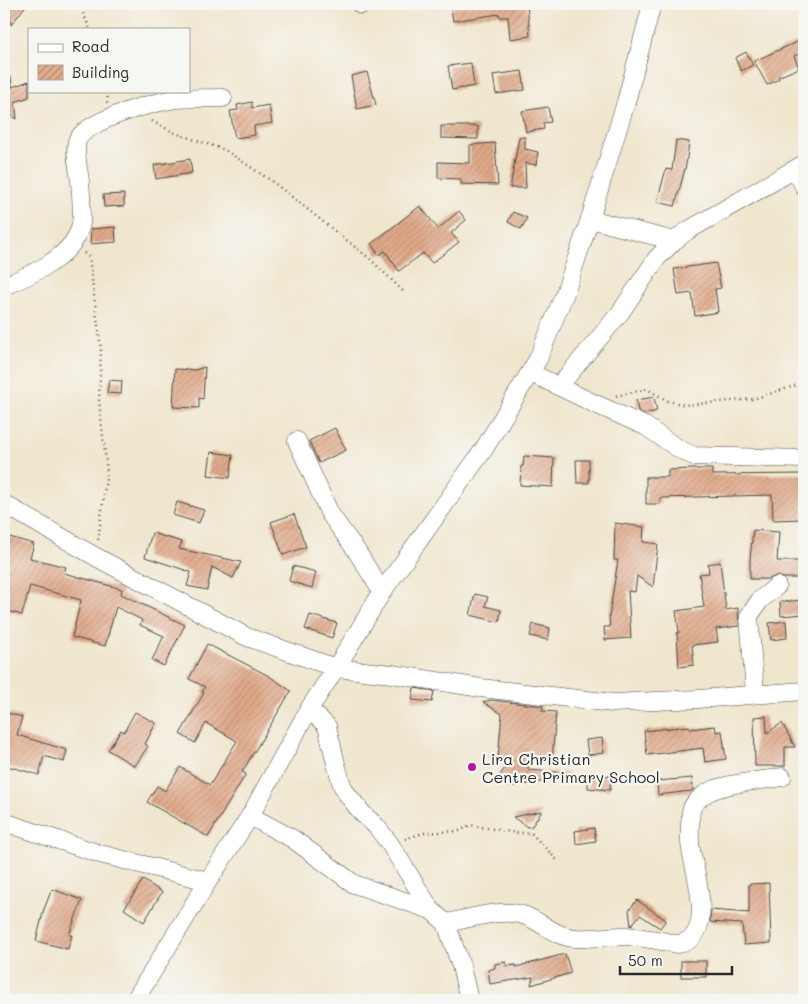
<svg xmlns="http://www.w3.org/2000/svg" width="808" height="1004" font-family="Mali,sans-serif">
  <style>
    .building { fill: url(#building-hatch) }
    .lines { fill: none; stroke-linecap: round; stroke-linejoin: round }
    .street-casing { stroke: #494743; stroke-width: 19 }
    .path { stroke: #494743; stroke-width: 2.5; stroke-dasharray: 1 4; stroke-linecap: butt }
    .street { stroke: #fff; stroke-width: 18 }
    .poi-dot { fill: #b5179e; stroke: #f6f6f2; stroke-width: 2 }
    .labels { text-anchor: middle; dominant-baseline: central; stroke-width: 4.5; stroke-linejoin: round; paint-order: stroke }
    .poi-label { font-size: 16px; fill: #2b2b2b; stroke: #f6f6f2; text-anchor: start }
  </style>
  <defs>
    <pattern id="building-hatch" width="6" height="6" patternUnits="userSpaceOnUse" patternTransform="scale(1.25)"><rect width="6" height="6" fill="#e1aa8a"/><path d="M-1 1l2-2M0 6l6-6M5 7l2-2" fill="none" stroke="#b78b71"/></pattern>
  </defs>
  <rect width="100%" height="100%" fill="#f6f6f2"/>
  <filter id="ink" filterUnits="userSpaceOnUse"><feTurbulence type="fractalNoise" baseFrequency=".02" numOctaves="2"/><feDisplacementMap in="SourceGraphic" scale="10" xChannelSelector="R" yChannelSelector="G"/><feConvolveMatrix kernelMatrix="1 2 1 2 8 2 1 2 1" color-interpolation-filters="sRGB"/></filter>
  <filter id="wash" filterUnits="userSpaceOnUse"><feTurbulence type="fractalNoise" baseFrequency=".0096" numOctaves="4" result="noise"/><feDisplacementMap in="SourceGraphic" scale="20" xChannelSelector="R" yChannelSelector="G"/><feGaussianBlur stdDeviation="1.12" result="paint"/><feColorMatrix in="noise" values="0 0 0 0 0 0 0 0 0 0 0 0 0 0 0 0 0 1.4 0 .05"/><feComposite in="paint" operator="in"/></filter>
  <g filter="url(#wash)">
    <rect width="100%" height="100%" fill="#f0e6ce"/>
    <g id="blocks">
      <g class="building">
        <polygon points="8,4 27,4 11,25"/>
        <polygon points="478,4 527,4 530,36 510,39 508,17 500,17 499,14 453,21 451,8"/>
        <polygon points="804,39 804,52 794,56 799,68 778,77 779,79 767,85 754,61"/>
        <polygon points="746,52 753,65 741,71 735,58"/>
        <polygon points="471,63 474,86 452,90 448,66"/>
        <polygon points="522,71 525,90 496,94 493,75"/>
        <polygon points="367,72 376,105 357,109 351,76"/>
        <polygon points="4,77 11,77 12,87 29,81 29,97 15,102 17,119 4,111"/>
        <polygon points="252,102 252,108 269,105 272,123 254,126 255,135 235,138 230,111 238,110 237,105"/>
        <polygon points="548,107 551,122 543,123 544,129 526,132 522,111"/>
        <polygon points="441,126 478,126 478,139 441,138"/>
        <polygon points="519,137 525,137 525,149 538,152 536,165 525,163 526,188 510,188"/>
        <polygon points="676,140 689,142 686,165 675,206 657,202 666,169 672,170"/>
        <polygon points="495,143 498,185 461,184 461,179 438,178 438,162 470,163 470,145"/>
        <polygon points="190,159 192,173 156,179 154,165"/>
        <polygon points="124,194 124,206 104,207 103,195"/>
        <polygon points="420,206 438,229 459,211 466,220 451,233 459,242 432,263 423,253 399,271 385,251 379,255 371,244"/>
        <polygon points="513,212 527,218 521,229 508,222"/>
        <polygon points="115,227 116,242 90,244 91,229"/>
        <polygon points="716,263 721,288 715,289 718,312 695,316 692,293 678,295 674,269"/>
        <polygon points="205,367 203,399 199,398 199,408 173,407 175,369 195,370"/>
        <polygon points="109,380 122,381 121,394 107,393"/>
        <polygon points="654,397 657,411 643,414 638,411 636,400"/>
        <polygon points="335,428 346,450 319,463 309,441"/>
        <polygon points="211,452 233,455 230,478 208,475"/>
        <polygon points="524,456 554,458 553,487 520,485 521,466 523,466"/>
        <polygon points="576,460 589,460 589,483 577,483"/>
        <polygon points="693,469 712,469 712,475 804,474 803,519 773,520 772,495 660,498 660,504 646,504 646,477 668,477 668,470"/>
        <polygon points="177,502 204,510 199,523 173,515"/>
        <polygon points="294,514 306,547 283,555 271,522"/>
        <polygon points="615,523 644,527 643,542 658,544 653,587 637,576 635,592 628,591 631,638 605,640 604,627 610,627 609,617 618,560 614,560"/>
        <polygon points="753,530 779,532 777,561 804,561 804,578 784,578 776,576 769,579 750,579 750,559"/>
        <polygon points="152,533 182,542 179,549 241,562 233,578 212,567 207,590 187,586 191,572 145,557"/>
        <polygon points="6,536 34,544 30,558 66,567 64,573 122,589 121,594 185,625 164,666 152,660 164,636 140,625 142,620 116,607 105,646 72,637 81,600 30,586 22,615 4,610 4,543"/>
        <polygon points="720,562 726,610 738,608 739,626 716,629 718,642 692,645 694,665 679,667 677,633 679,632 676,611 704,607 699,574 709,573 708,564"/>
        <polygon points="293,566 316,572 312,588 289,581"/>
        <polygon points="475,594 488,597 485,606 501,610 499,622 470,615"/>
        <polygon points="804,600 804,614 781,616 780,602"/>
        <polygon points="310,615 337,623 332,638 305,629"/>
        <polygon points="786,621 787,638 771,640 769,623"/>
        <polygon points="533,624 550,628 548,640 530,636"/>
        <polygon points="207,644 269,676 291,691 242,772 246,774 208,837 147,802 157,786 165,791 180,767 210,785 237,741 206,723 195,743 180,734 204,693 202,692 205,687 189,679"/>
        <polygon points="414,688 434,691 432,702 412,700"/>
        <polygon points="491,700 543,706 542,711 556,712 552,760 528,763 528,770 568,773 568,778 507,787 496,781 511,759 498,758 502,714 483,702"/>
        <polygon points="4,712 22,717 17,735 67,750 64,762 44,756 39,775 4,765"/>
        <polygon points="135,712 156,723 145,744 148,746 135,766 108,750 121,730 124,732"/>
        <polygon points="766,716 767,733 782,723 795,747 785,747 785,766 755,766 754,717"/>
        <polygon points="689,726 690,729 715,726 716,732 722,731 726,759 705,762 703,748 647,755 644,731"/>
        <polygon points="602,738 604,753 588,755 586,740"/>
        <polygon points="588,774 611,776 610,790 588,788"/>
        <polygon points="692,778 693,790 691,791 658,795 657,781"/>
        <polygon points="542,811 532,826 527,827 513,817"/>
        <polygon points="594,828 596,841 576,844 575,831"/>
        <polygon points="143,880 162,892 144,922 124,909"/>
        <polygon points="769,883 771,943 744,945 742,924 710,922 711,910 749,913 749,884"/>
        <polygon points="52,889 82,900 69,935 72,935 68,949 36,941 44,909"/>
        <polygon points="637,900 666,920 660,928 640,915 631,926 629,910"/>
        <polygon points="565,954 571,973 531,985 533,977 490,984 488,970 495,968 495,964 506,962 506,966 516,965 516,967"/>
        <rect x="681" y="961" width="25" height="16"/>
      </g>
    </g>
  </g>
  <g filter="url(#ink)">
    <use href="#blocks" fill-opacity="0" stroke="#494743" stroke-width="1"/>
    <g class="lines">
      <defs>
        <g id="street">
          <polyline points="360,4 361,5"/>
          <polyline points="797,170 804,187"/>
          <polyline points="590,219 674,241"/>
          <path d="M4,286C31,275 71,258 80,228C83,219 81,193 80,182C79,171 74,151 77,141C84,120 157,101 177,99C192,98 208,98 223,98"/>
          <polyline points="531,373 591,402 645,426 679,449 694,456 804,459"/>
          <polyline points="559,386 620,313 657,258 674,241 687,231 804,164"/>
          <polyline points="297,441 330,514 356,550 382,592"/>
          <polyline points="4,504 96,557 247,637 336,668 392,674 481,688 613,703 698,699 804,691"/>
          <polyline points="755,694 749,616 760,600 777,586"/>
          <polyline points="309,709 327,726 336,764 342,785 347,794 362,813 376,826 390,844 431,910 446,923 461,966 469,1000"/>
          <polyline points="250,816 293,839 354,884 431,910"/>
          <polyline points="4,822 100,854 208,881"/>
          <path d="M446,923C470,919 502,907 526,916C543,923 556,937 575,938C591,939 608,936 625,936C643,937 661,941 678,944C717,938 695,874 691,850C689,841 690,832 690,823C691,818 690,812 692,808C694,802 700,798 705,794C721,783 762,781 782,777"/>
          <polyline points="135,1000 208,881 250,816 309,709 336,668 382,592 484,449 538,359 565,293 590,219 626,102 652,4"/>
        </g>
      </defs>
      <use href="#street" class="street-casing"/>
      <g class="path">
        <polyline points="79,4 90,29"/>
        <polyline points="107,103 108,91"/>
        <polyline points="152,121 175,133 225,150 273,182 369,258 403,291"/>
        <polyline points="84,253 89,257 101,349 99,401 107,471 98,541"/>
        <polyline points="616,396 647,389 668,401 685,405 753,399 804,383"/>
        <polyline points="405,839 423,833 460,831 470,825 517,833 531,833 557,860"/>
      </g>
      <use href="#street" class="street"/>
    </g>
  </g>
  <circle class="poi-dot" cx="472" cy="767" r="5"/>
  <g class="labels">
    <g class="poi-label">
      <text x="482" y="758">Lira Christian<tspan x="482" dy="18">Centre Primary School</tspan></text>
    </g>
  </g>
  <rect width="808" height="1004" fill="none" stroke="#f6f6f2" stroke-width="20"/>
  <rect x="28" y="28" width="162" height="65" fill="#f6f6f2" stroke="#a5a5a2"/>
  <rect x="38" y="44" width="25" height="8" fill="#ffffff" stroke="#a5a5a2"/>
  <text x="72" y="52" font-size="15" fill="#2b2b2b">Road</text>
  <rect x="38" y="65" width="25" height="15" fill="url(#building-hatch)" stroke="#a5a5a2"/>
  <text x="72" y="78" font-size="15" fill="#2b2b2b">Building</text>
  <path d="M620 966v8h112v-8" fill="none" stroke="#2b2b2b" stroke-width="2.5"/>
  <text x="628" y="966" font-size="15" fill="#2b2b2b" stroke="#f6f6f2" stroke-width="4" paint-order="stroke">50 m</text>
</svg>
